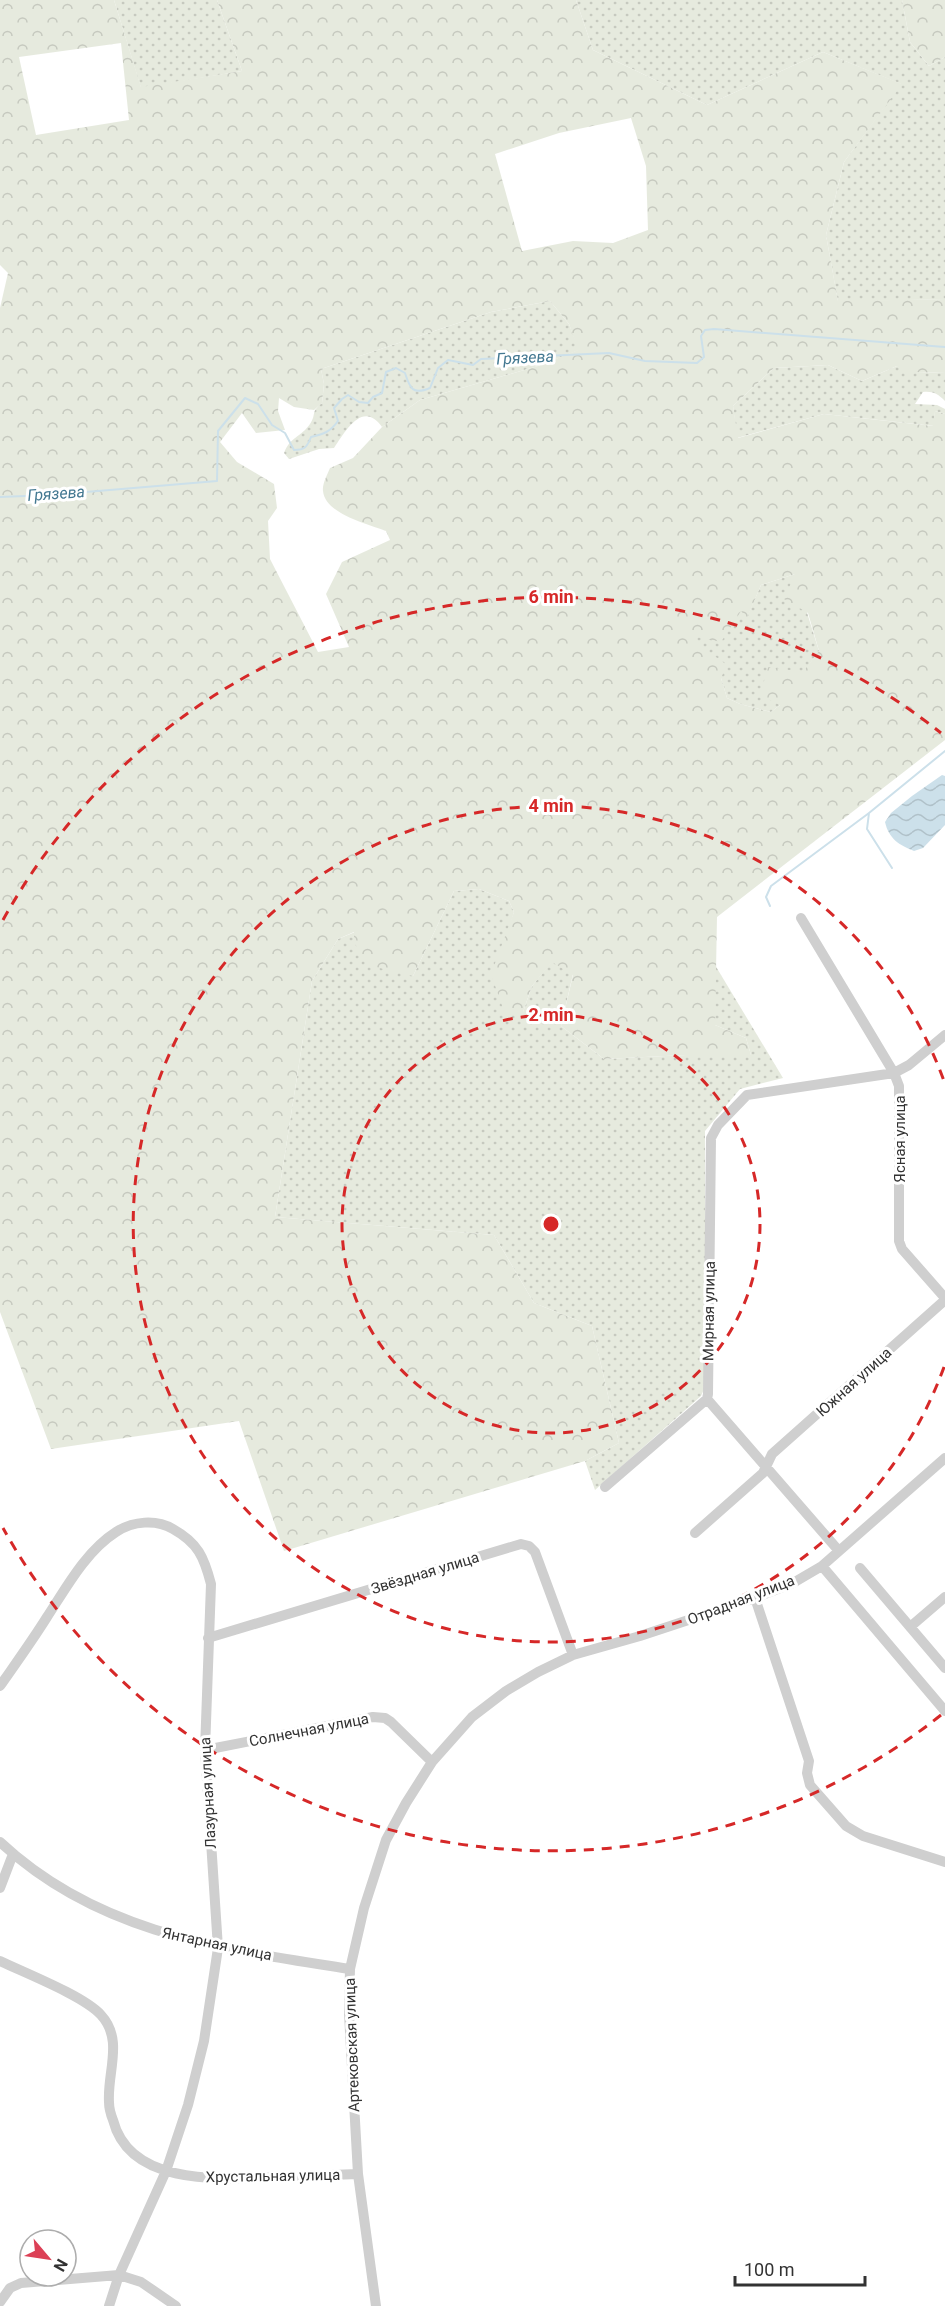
<svg xmlns="http://www.w3.org/2000/svg" width="945" height="2306" font-family="Roboto,sans-serif">
<style>
.green{fill:url(#green-dots)}
.forest{fill:url(#forest-crowns);fill-rule:evenodd}
.water{fill:url(#water-waves)}
.lines{fill:none;stroke-linecap:round;stroke-linejoin:round}
.stream{stroke:#cce0ea;stroke-width:2}
.minor{stroke:#cfcfcf;stroke-width:10}
.ring{fill:none;stroke:#d62828;stroke-width:3;stroke-dasharray:10 8}
.labels{text-anchor:middle;stroke-width:6;stroke-linejoin:round;paint-order:stroke}
.street-label{font-size:15px;fill:#323232;stroke:#fff}
.water-label{font-size:16px;font-style:italic;fill:#437891;stroke:#fff}
.centre{fill:#d62828;stroke:#fff;stroke-width:3}
.ring-label{font-size:18px;text-anchor:middle;font-weight:bold;fill:#d62828;stroke:#fff;stroke-width:6;stroke-linejoin:round;paint-order:stroke}
</style>
<defs>
<pattern id="green-dots" width="8" height="8" patternUnits="userSpaceOnUse" patternTransform="scale(1.5)"><rect width="8" height="8" fill="#e6eade"/><path d="M2 2h.1M6 6h.1" fill="none" stroke="#c6c9bf" stroke-width="1.8" stroke-linecap="round"/></pattern>
<pattern id="forest-crowns" width="20" height="18" patternUnits="userSpaceOnUse" patternTransform="scale(1.5)"><rect width="20" height="18" fill="#e6eade"/><path d="M2 6a3 3 0 1 1 6 0M12 15a3 3 0 1 1 6 0" fill="none" stroke="#c6c9bf"/></pattern>
<pattern id="water-waves" width="16" height="10" patternUnits="userSpaceOnUse" patternTransform="scale(1.5)"><rect width="16" height="10" fill="#cce0ea"/><path d="M0 5q4-4 8 0t8 0" fill="none" stroke="#b0c1c9"/></pattern>
</defs>
<rect width="100%" height="100%" fill="#fff"/>
<path class="green" d="M114 0H217L242 71 141 88Z
M576 0H902L910 42 929 66 945 57V299L838 302 826 235 844 162 901 84 823 52 707 105 593 50Z
M550 301 569 324 579 350 538 366 420 400 382 427C363 400 346 430 334 448L319 449 289 459 284 453C290 437 301 437 310 424 317 414 310 412 322 403L324 384 321 369 491 312Z
M828 365 862 381 897 366 917 372 945 373V401C938 394 933 391 923 392L915 404 937 405 945 409V414L935 411 934 426 824 414 737 438 733 406 774 368Z
M795 574 819 651 780 705 771 712 740 704 727 698 721 678 682 633 742 610 747 617 761 585Z
M479 889 509 901 514 912 508 932 523 1012 532 986 552 961 573 974 561 1026 604 1059 686 1055H751L746 1038 715 1025V965L783 1078 740 1089 705 1131V1387L701 1396 595 1490 585 1461 619 1443 592 1326 534 1303 494 1235 275 1217 312 981 338 939 355 932 413 976 454 891Z"/>
<path class="forest" d="M0 0H114L141 87 242 71 217 0H576L593 50 707 105 823 52 902 84 844 162 826 235 838 301 945 299V373L917 372 908 376 897 366 862 381 828 365 774 368 733 406 738 438 824 414 933 426 935 411 945 414V740L717 917 715 1025 746 1038 751 1055H686L604 1059 561 1026 573 975 552 962 532 986 523 1012 506 1017 491 974 514 912 509 901 479 889 454 891 413 976 367 965 354 942V932L338 939 312 981 275 1217 494 1235 534 1303 592 1326 619 1443 585 1461 284 1551 239 1421 51 1449 0 1312V308L8 273 0 265ZM121 43 129 120 36 135 19 57ZM631 118 646 166 648 230 613 243 573 241 522 251 495 154 559 133ZM550 301 569 324 578 350 538 366 420 400 382 427 353 458 330 468C327 475 322 485 323 491 325 514 368 524 386 531L390 540 342 562 326 594 349 647 318 652 270 559 268 521 277 508 274 484 237 462 220 442 242 413 256 433 285 430 278 411 279 398 294 407 314 410 322 403 324 384 321 369 491 312ZM795 574 784 599 808 613 819 651 803 672 768 667 760 695 780 705 771 712 740 704 727 698 721 678 727 665 684 634 721 642 741 611 747 618 761 585Z
M902 0H945V57L929 66 910 42Z"/>
<path class="water" d="M942 775 945 776V825L923 848 914 851C899 845 889 839 885 822L891 813 912 796Z"/>
<g class="lines">
<path class="stream" d="M0 497 50 495 217 481 218 431 245 398 258 404 272 425 285 433 294 450C305 450 307 447 311 437 324 434 330 432 338 421L334 408 342 399 348 395 359 402 368 403 373 397 382 393 386 372 396 368 405 373C410 389 413 395 430 388L438 368 448 360 473 365 481 359 609 353 645 361 697 363 704 357 701 336 705 330 714 329 945 347
M869 813 867 829 892 868
M770 906 766 897 771 886 869 813 945 751"/>
<path class="minor" d="M801 918 894 1073 899 1086V1241L902 1249 945 1298
M605 1487 707 1399
M695 1533 763 1473 772 1454 945 1300
M839 1551 707 1399 708 1394 711 1138 718 1125 747 1095 894 1073 909 1065 945 1035
M822 1566 945 1711
M860 1568 945 1668
M755 1598 809 1761 807 1773 810 1785 846 1826 863 1836 945 1862
M910 1627 945 1597
M208 1638 521 1544 529 1546 535 1552 573 1655
M0 1686C16 1663 32 1641 47 1617 66 1588 86 1551 116 1532 133 1521 156 1519 173 1529 198 1543 204 1557 211 1584L205 1750 218 1948 204 2041 188 2105 166 2171 119 2275 109 2306
M205 1750 373 1717 385 1718 391 1722 432 1762
M0 1842C98 1934 223 1949 350 1969
M0 1888 13 1854
M0 1961C25 1973 84 1996 101 2015 124 2040 107 2072 109 2102 109 2108 111 2115 113 2120 130 2187 223 2179 276 2177 303 2176 331 2175 358 2174
M0 2302 10 2288 21 2283 119 2275 141 2282 176 2306
M376 2306 358 2174 349 2014 350 1969 364 1908 386 1840 406 1803 432 1762 472 1717 506 1691 538 1672 573 1655 640 1636 755 1598 793 1583 822 1566 945 1458"/>
</g>
<g class="ring">
<circle cx="551" cy="1224" r="209"/>
<path d="M944 1367A418 418 0 1 1 944 1081"/>
<path d="M941 1715A627 627 0 0 1 3 1528M3 920A627 627 0 0 1 941 733"/>
</g>
<g class="labels">
<g class="street-label">
<text transform="translate(900 1139) rotate(-90)" y="5">Ясная улица</text>
<text transform="translate(709 1311) rotate(-89)" y="5">Мирная улица</text>
<text transform="translate(854 1382) rotate(-42)" y="5">Южная улица</text>
<text transform="translate(425 1573) rotate(-17)" y="5">Звёздная улица</text>
<text transform="translate(741 1600) rotate(-21)" y="5">Отрадная улица</text>
<text transform="translate(309 1730) rotate(-11)" y="5">Солнечная улица</text>
<text transform="translate(208 1793) rotate(-93)" y="5">Лазурная улица</text>
<text transform="translate(217 1944) rotate(12)" y="5">Янтарная улица</text>
<text transform="translate(352 2045) rotate(-92)" y="5">Артековская улица</text>
<text transform="translate(273 2176) rotate(-1)" y="5">Хрустальная улица</text>
</g>
<g class="water-label">
<text transform="translate(525 357) rotate(-3)" y="6">Грязева</text>
<text transform="translate(56 493) rotate(-4)" y="6">Грязева</text>
</g>
</g>
<circle cx="551" cy="1224" r="9" class="centre"/>
<g class="ring-label">
<text x="551" y="603">6 min</text>
<text x="551" y="812">4 min</text>
<text x="551" y="1021">2 min</text>
</g>
<g transform="translate(48 2258) rotate(119)"><circle r="28" fill="#ffffff" stroke="#adadad" stroke-width="1.5"/>
<path d="M0-4.5L10 22L0 15L-10 22Z" fill="#dc4056"/>
<text y="-9" font-size="16" font-weight="bold" text-anchor="middle" fill="#323232">N</text>
</g>
<path d="M735 2276v9h130v-9" fill="none" stroke="#323232" stroke-width="3"/>
<text x="744" y="2276" font-size="18" fill="#323232" stroke="#ffffff" stroke-width="4.5" paint-order="stroke">100 m</text>
</svg>
